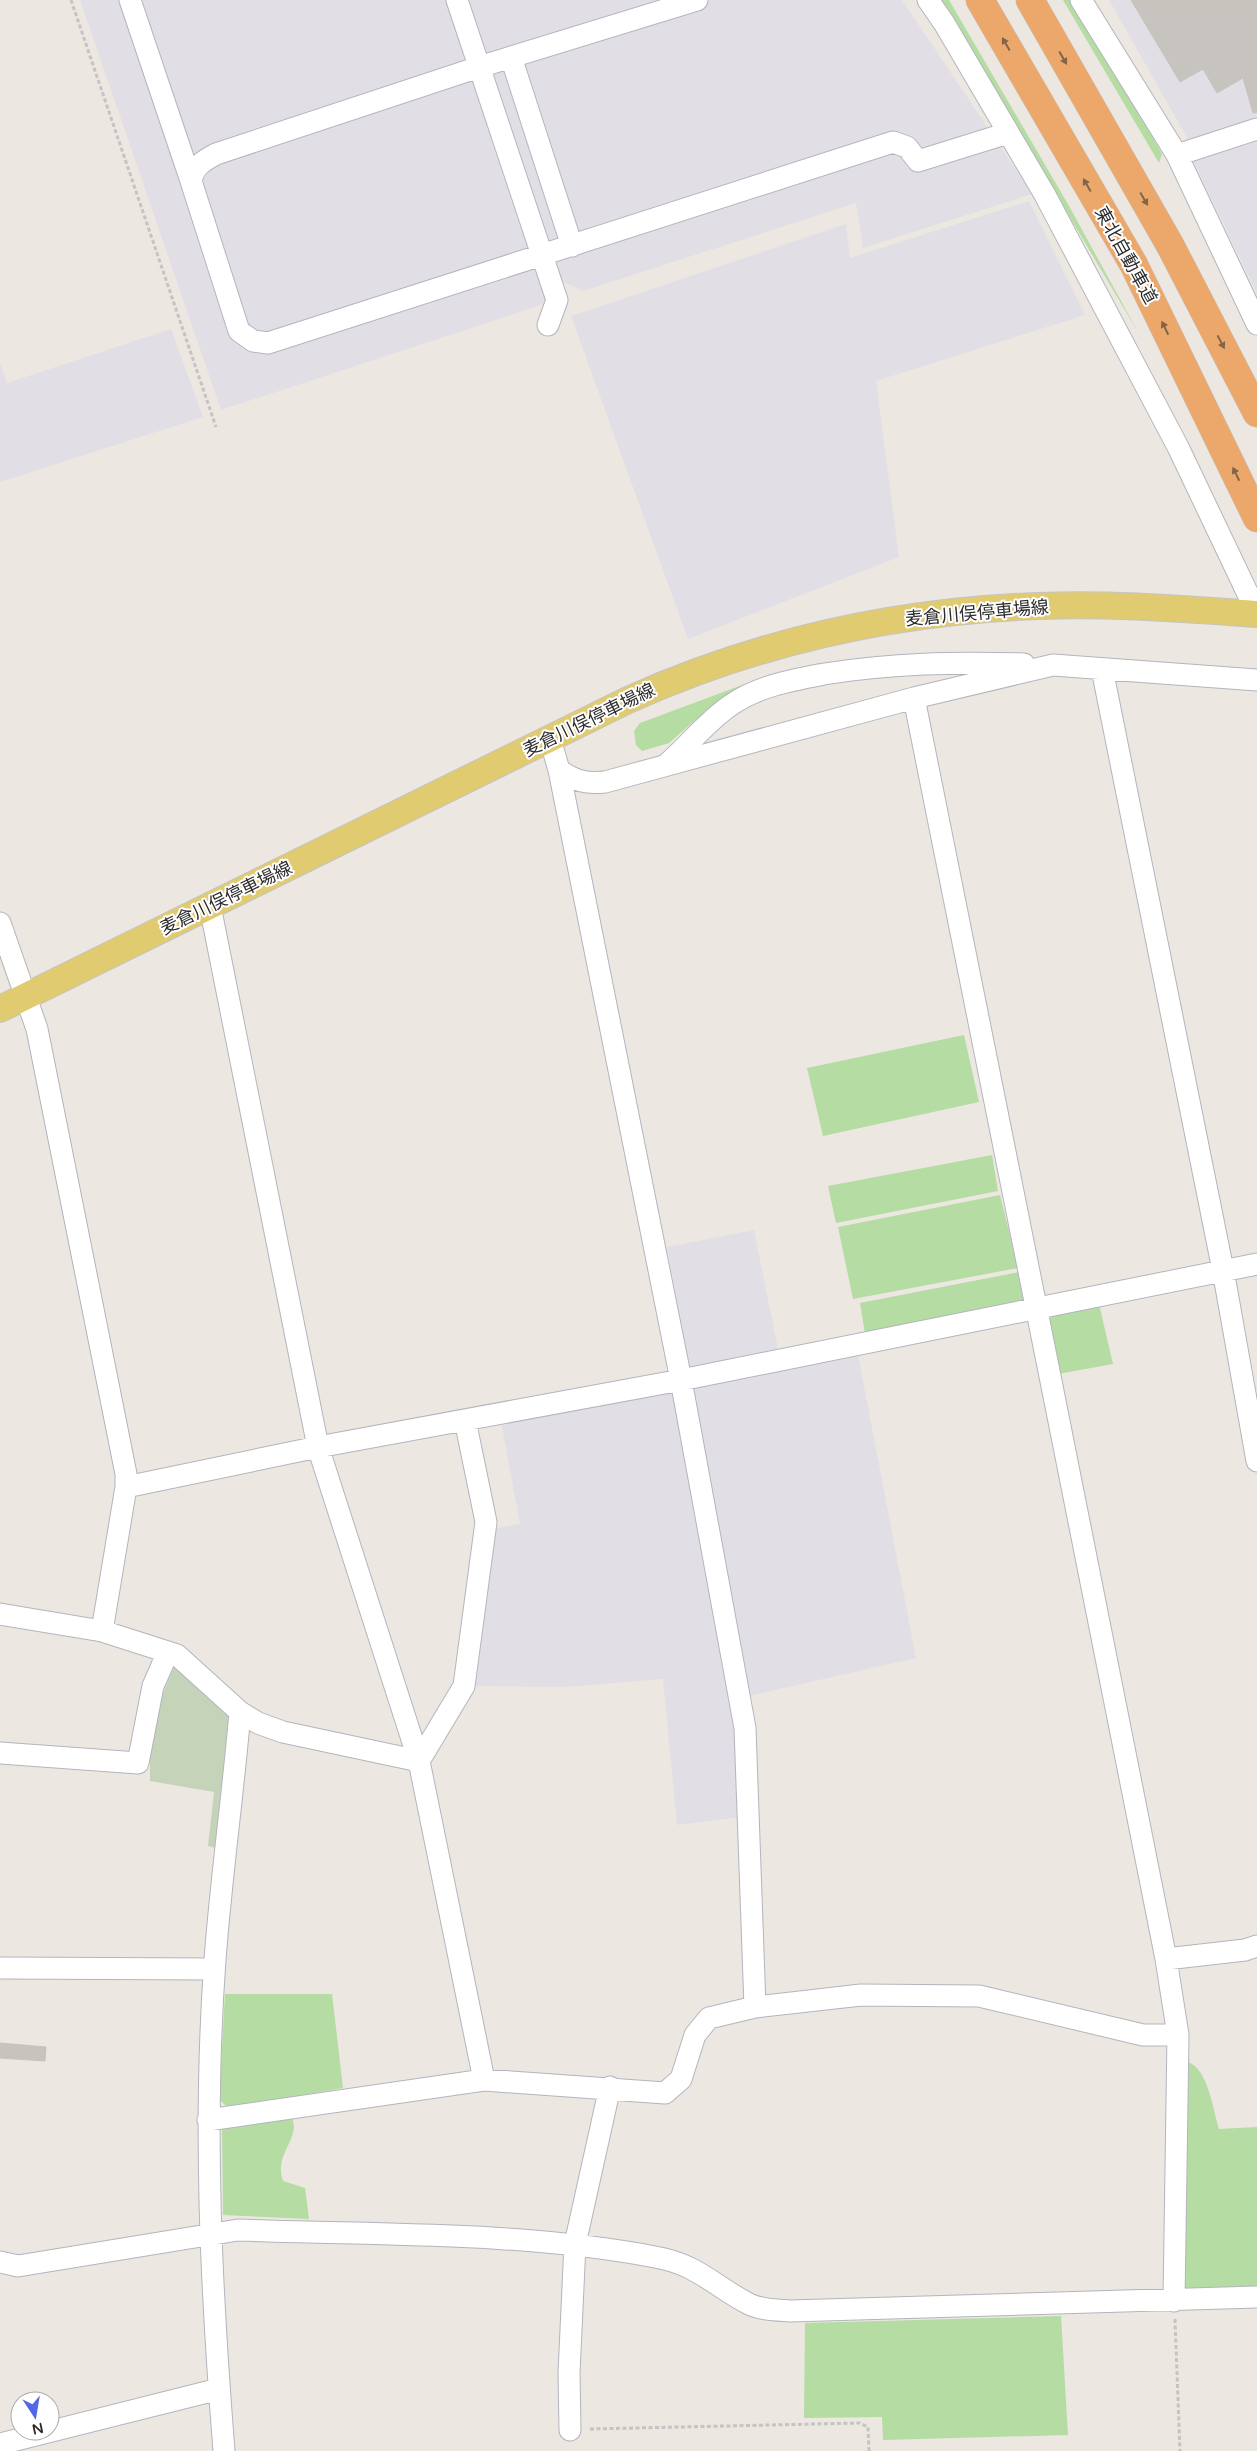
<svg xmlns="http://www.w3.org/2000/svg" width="1257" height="2451" font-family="'Varela Round','Noto Sans JP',sans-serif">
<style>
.industrial{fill:#e1dfe5}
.green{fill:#b4dca3}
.cemetery{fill:#c5d3b9}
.building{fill:#c7c4bf;stroke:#c7c3b9}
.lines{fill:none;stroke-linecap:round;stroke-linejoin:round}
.minor-casing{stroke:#b3b5be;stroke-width:23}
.major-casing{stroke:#c4c4c4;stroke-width:28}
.highway-casing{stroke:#c4c4c4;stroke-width:29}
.path{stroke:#c4c4c4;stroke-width:3;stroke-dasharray:4 2.5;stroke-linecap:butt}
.minor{stroke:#fff;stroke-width:21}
.major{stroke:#e1cb70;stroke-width:26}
.highway{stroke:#eca86b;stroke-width:28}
.oneway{fill:#826448}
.labels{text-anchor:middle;stroke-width:4;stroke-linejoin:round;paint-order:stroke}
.street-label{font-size:18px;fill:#2c2c2c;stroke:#fff}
</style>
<rect width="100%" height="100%" fill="#ece7e0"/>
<path class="industrial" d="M80 0H450L550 302 221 410Z
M468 0H902L1032 194 863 248 856 203 583 291 560 280Z
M1109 0H1257V119L1189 141Z
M1257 136V294L1192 158Z
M1029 201 1085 315 876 381 899 557 688 639 571 316 846 224 850 258Z
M171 329 203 417 0 482V363L7 383Z
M754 1230 781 1364 857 1349 916 1658 735 1699 742 1817 677 1825 663 1679 564 1687 473 1686 490 1529 520 1524 501 1421 692 1382 667 1247Z"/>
<path class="green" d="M941 0H949L1069 206 1138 332Z
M1063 0H1076L1162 154 1159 163Z
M745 684 737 693 693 722 669 743 642 751 636 745 634 731 640 723Z
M964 1035 979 1102 823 1136 807 1068Z
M992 1155 998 1191 836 1223 828 1186Z
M1000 1195 1018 1268 853 1299 838 1227Z
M1019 1272 1026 1297 1022 1304 865 1334 860 1303Z
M1099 1304 1113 1364 1058 1374 1048 1325 1052 1313Z
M225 1994H332L343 2088 228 2108 219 2099Z
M1187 2062C1208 2067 1213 2110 1219 2129L1257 2127V2286L1185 2290Z
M292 2116C292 2119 294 2124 294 2128 292 2146 275 2158 283 2181L305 2188 309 2219 223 2215 222 2126Z
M1061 2316 1068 2435 883 2440 882 2417 804 2418 805 2323Z"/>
<path class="cemetery" d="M174 1667 212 1696 234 1720 220 1849 208 1846 214 1792 150 1781V1756L156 1710Z"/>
<path class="building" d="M1131 0H1257V112L1253 113 1243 78 1217 93 1203 69 1180 82Z
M0 2043 46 2047 45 2061 0 2058Z"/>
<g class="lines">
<g class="minor-casing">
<path id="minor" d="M130 0 191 181
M457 0 557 300 548 325
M697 0 479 67 216 154C203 161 194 166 191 181L239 331 253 341 268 343 893 142 907 147 918 161 1008 133
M928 0 944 23 1045 195 1178 447 1257 613
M1081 0 1177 155 1257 324
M511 57 572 246
M1177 155 1257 129
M1102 669 1223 1270 1257 1461
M914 698C997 1119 1084 1538 1166 1959L1178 2035 1174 2301
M550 739 559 770 681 1380 745 1728 755 2007
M667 764C689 745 707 721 731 705 758 686 793 680 824 674 894 663 953 662 1024 664
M559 770C575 781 586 784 605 782L914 698 1053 665 1257 680
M210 906 318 1447 419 1761 484 2080
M0 923 37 1029 126 1474V1487L102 1631
M126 1487 318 1447 681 1380 1257 1264
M0 1614 102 1631 177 1655 240 1712 258 1723 283 1732 419 1761 464 1686 486 1522 465 1420
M0 1753 138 1763 153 1686 168 1652
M1166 1959 1245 1950 1257 1946
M0 1968 214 1969
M208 2120 484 2080 665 2093 681 2079 695 2035 709 2018 755 2007 861 1995 979 1996 1143 2035H1178
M0 2262 18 2266 238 2230 268 2231C397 2235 528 2233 655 2257 697 2264 714 2286 749 2304 761 2310 777 2310 790 2311L1257 2297
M570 2430 569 2373 575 2244 610 2087
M0 2444 219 2389
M224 2451C211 2288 203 2124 215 1960 221 1878 233 1795 240 1712"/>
</g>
<g class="major-casing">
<path id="major" d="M0 1009 628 700C757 642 897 611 1038 606 1111 603 1184 609 1257 614"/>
</g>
<g class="highway-casing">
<path id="highway" d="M980 0 1134 265 1257 518
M1030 0 1170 245 1257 413"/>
</g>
<path class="path" d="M71 0 216 427
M1175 2319 1180 2451
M590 2429 860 2423 868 2427 869 2451"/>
<use href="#minor" class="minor"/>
<use href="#major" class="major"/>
<use href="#highway" class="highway"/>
</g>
<defs><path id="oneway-solid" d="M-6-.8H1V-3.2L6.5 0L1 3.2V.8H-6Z" transform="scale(1.25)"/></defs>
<g class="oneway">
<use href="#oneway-solid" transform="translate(1006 44) rotate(-120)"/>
<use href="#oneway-solid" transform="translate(1063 58) rotate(60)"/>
<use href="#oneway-solid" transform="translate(1087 185) rotate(-120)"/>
<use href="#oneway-solid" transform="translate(1144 199) rotate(60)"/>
<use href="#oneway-solid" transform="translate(1165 328) rotate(-116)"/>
<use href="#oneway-solid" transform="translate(1221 342) rotate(62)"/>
<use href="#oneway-solid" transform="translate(1236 474) rotate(-116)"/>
</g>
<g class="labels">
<g class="street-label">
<text transform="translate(1126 255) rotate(61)" y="6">東北自動車道</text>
<text transform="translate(977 613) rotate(-5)" y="6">麦倉川俣停車場線</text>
<text transform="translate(589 720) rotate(-26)" y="6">麦倉川俣停車場線</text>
<text transform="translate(226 898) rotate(-26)" y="6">麦倉川俣停車場線</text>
</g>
</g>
<g transform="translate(35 2416) rotate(168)"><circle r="24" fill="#ffffff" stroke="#ababab"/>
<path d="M0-4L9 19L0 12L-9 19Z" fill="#5368e5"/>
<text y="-8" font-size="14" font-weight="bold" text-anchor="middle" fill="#2c2c2c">N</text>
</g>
</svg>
